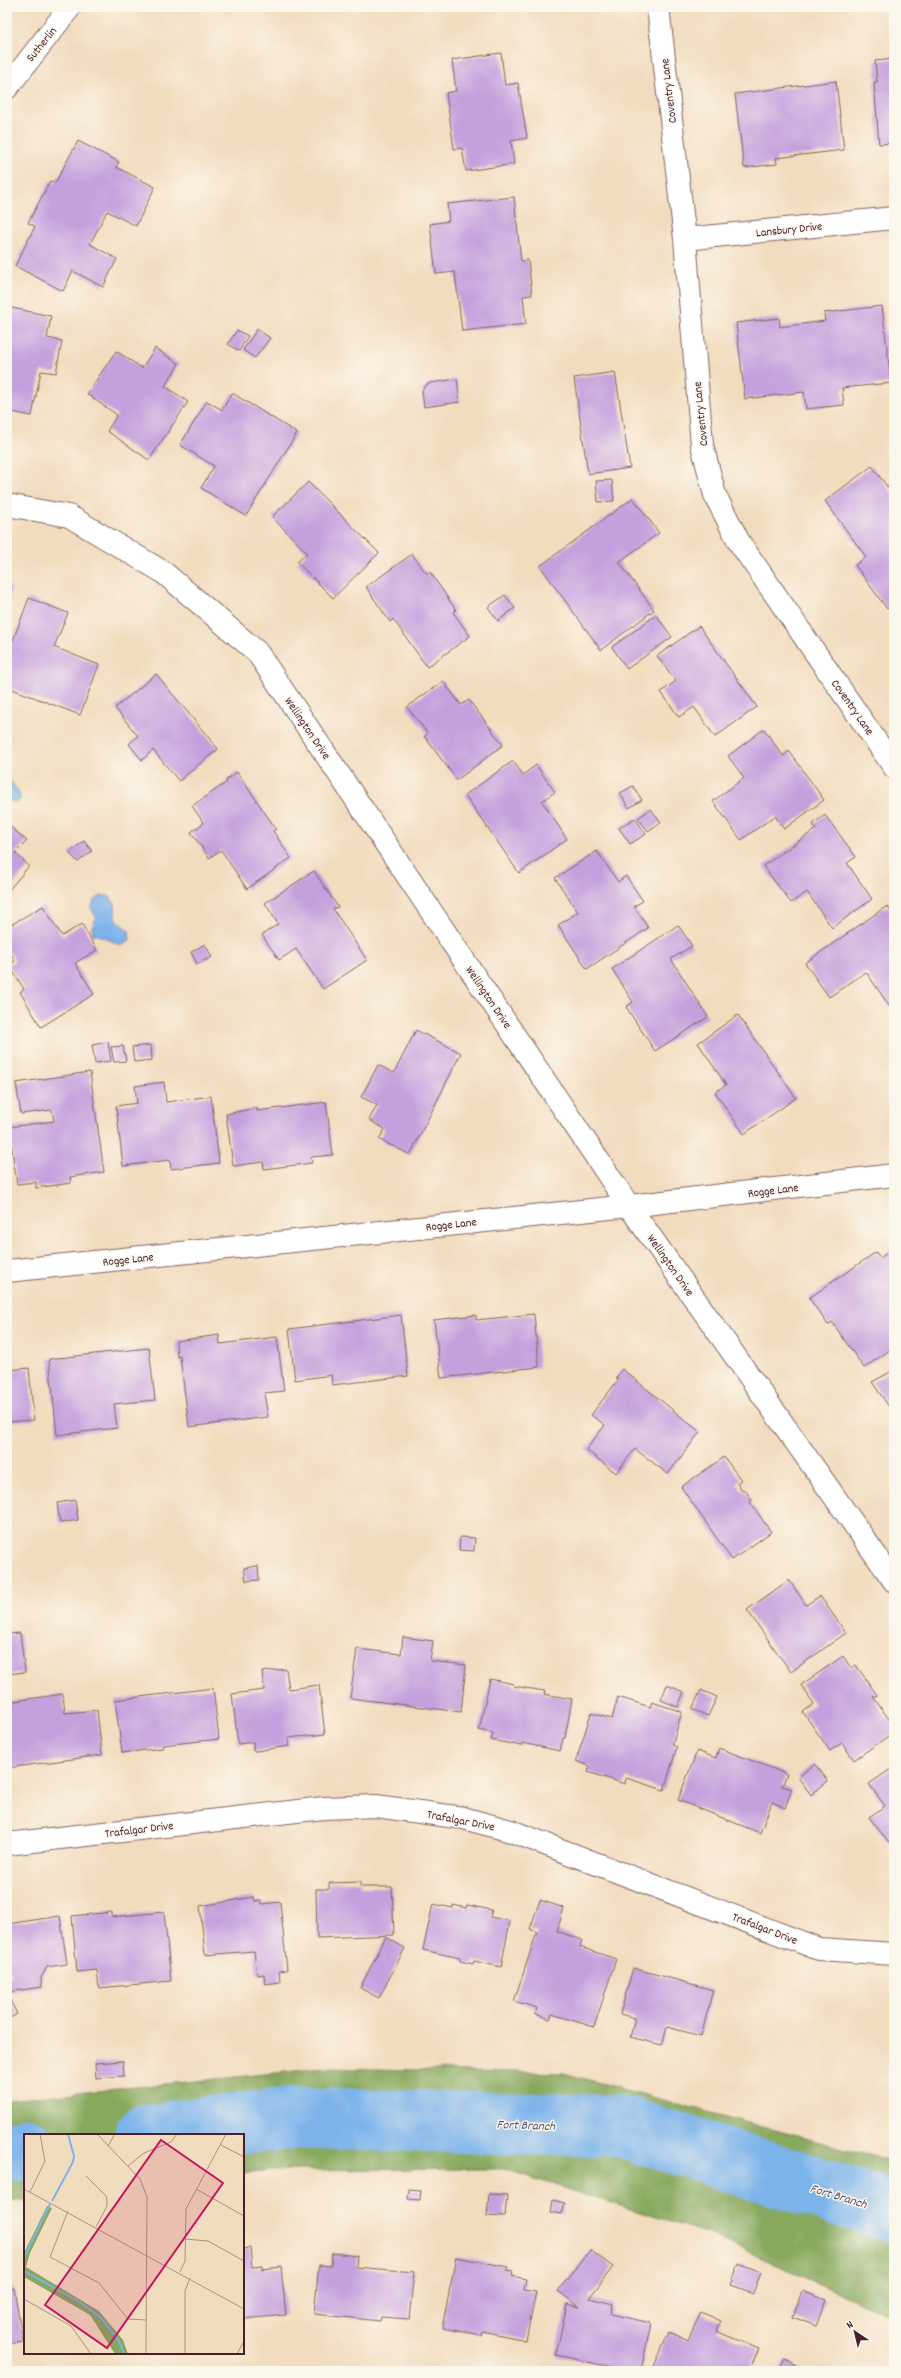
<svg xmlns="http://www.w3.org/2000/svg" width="901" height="2378" font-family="Dekko,sans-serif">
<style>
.forest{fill:#87a95d;stroke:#686444}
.water{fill:#7cb3eb;stroke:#63698b}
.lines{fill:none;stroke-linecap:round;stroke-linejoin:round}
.river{stroke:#7cb3eb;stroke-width:62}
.building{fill:#c4a0dd}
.minor-casing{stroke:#85615e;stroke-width:24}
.minor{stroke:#fff;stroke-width:22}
.labels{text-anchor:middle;stroke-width:3;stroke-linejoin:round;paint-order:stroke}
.street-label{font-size:12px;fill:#4a1f2b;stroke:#fbf7ec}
.water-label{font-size:13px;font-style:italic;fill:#5c536e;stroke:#fbf7ec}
.inset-river{fill:none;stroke:#7cb3eb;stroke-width:2}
.inset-road{fill:none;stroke:#af9083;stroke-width:1}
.view{fill:#c2185b;fill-opacity:0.15;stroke:#c2185b;stroke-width:2}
.inset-edge{fill:none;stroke:#4a1f2b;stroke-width:2}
</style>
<rect width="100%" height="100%" fill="#fbf7ec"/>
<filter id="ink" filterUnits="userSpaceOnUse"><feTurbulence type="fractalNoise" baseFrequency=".025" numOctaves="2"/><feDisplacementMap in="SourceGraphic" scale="8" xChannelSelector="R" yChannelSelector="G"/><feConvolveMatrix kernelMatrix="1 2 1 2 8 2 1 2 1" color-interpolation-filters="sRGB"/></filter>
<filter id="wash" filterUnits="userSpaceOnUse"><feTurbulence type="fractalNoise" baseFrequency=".012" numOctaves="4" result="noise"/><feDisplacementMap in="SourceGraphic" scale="16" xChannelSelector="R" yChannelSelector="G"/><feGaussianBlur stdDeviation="0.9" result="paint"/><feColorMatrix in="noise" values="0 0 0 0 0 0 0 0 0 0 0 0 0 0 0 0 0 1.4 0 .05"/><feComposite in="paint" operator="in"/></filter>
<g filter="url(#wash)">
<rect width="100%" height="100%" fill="#f2dcbe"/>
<path class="forest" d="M325 2068 563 2073 894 2162V2318L709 2234 504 2169 270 2170 243 2173V2135H25V2200L7 2202V2100Z"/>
<path class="water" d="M7 777 19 793 20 800 17 803 7 800Z
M101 896H109L115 904 116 920 129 931 130 940 120 945 104 937 93 934 92 927 96 917 91 908 95 900Z"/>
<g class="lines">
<path class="river" d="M146 2135 291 2118 621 2126 894 2212
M7 2152 25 2149"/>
</g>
<g id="blocks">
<path class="building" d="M501 53 505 85 518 83 527 138 511 141 514 164 466 171 462 148 454 149 446 93 456 91 452 60Z
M894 59V143L879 144 874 82H877L875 61Z
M836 81 844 150 776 158 777 164 744 168 735 94Z
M78 141 119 162 116 167 155 187 136 226 107 211 90 244 117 259 103 287 73 271 63 291 15 266 35 226 28 223 50 181 55 183Z
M514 197 521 261 528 260 532 295 523 296 526 324 462 331 455 272 436 274 430 224 449 221 447 204Z
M882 306 891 383 842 388 844 405 806 409 804 392 745 399 736 323 779 318 780 327 825 321 824 313Z
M7 307 51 316 47 338 62 341 56 373 41 371 32 416 7 411Z
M257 329 270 338 255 358 243 350Z
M237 330 248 336 239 351 228 344Z
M155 348 179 364 165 386 188 402 149 460 107 431 117 415 87 394 116 351 142 368Z
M615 372 630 468 588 474 574 378Z
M457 379 460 402 424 407 422 391 425 386 430 383Z
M232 393 297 433 246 516 201 488 214 466 180 445 207 401 222 410Z
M872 466 894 496V604L887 609 855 565 866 557 825 501Z
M612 480 614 501 598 502 596 481Z
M308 482 379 553 333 598 297 562 307 553 272 517Z
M633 498 659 533 619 562 654 610 601 650 540 566Z
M412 554 427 574 430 572 456 610 453 612 470 636 427 667 393 619 390 622 366 587Z
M7 586 11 587 8 604H7Z
M505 595 515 608 498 621 488 607Z
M29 598 68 613 54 647 99 665 80 715 7 687V656Z
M656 615 672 637 627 669 612 647Z
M699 626 757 707 715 737 694 707 679 717 661 692 676 681 657 656Z
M156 674 218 749 179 781 153 750 142 760 129 744 138 736 115 708Z
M443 681 461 705 469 700 503 745 457 780 424 736 428 734 407 707Z
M764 729 783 756 789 751 824 800 784 829 775 816 741 840 713 801 744 778 728 756Z
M513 761 523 775 536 765 555 792 542 801 567 839 519 873 465 795Z
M237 772 276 829 273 831 291 858 247 889 221 850 209 858 191 832 204 823 192 806 227 782 226 780Z
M633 786 642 800 629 808 620 793Z
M651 809 661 822 648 831 638 818Z
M825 815 856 857 847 863 872 899 832 928 807 892 791 903 763 866 816 829 813 824Z
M635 818 646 834 630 844 619 828Z
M7 824 27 841 15 853 29 866 7 892Z
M84 841 92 851 78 862 69 853Z
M597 851 618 882 626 876 643 901 634 906 648 928 587 969 558 925 578 912 555 878Z
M314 871 338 907 333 909 367 960 323 989 296 949 279 960 262 935 278 924 265 903Z
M43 906 62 936 82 924 97 950 75 963 94 994 41 1027 20 992 24 989 9 965 15 961 7 947V927Z
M887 906 894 916V1004L890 1007 866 972 829 997 805 963Z
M678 925 692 946 671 959 708 1017 655 1051 626 1007 633 1002 612 969Z
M205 944 212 957 197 964 191 952Z
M738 1015 796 1098 744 1134 715 1092 726 1085 698 1043Z
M416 1030 461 1053 410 1155 379 1139 385 1129 369 1120 377 1105 361 1097 378 1065 394 1073Z
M108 1042 111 1061 95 1063 92 1045Z
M151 1045 152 1060 134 1062 132 1047Z
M123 1046 126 1061 114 1062 111 1047Z
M90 1072 104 1172 70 1177 71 1183 36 1188V1182L17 1184 9 1127 54 1121 52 1110 21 1114 16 1083Z
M164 1082 166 1102 211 1096 219 1163 171 1169 170 1160 123 1166 116 1106 137 1103 135 1086Z
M326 1102 333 1155 311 1157 312 1163 264 1169 263 1162 233 1166 226 1114 257 1108V1111Z
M894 1248V1347L864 1368 832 1322 828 1325 809 1298 876 1252 880 1258Z
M534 1314 539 1367 441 1378 434 1320 476 1315V1320Z
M401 1315 408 1376 332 1385 331 1375 295 1380 289 1329Z
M219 1335 220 1344 277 1337 284 1391 264 1393 268 1417 189 1427 180 1356 177 1357 176 1341Z
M149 1348 155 1400 114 1404 117 1428 57 1435 49 1359Z
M29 1368 34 1420 7 1422V1370Z
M622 1369 700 1432 668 1474 635 1449 616 1473 586 1450 605 1425 591 1415 618 1380 616 1378Z
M894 1370V1414L872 1382Z
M724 1457 741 1480 737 1483 742 1491 745 1490 752 1500 750 1502 771 1532 732 1560 681 1487Z
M75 1500 78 1520 60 1523 57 1503Z
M460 1537 475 1538 474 1551 459 1550Z
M258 1566 259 1580 246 1581 244 1568Z
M789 1580 806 1605 820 1596 846 1633 791 1672 747 1610Z
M20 1633 25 1672 7 1674V1634Z
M403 1637 433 1641 430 1661 466 1665 461 1712 350 1698 357 1649 401 1654Z
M843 1656 851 1668 856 1665 877 1695 873 1697 894 1726V1732L854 1760 842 1743 830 1751 803 1712 814 1704 801 1685Z
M286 1669 289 1689 319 1685 325 1734 288 1738 289 1746 256 1751H253V1742L238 1744 232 1694 264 1690 262 1672Z
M490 1679 514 1684 513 1686 545 1691 544 1694 572 1699 565 1738H563L560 1751 522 1743V1746L491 1740 493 1733 479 1730Z
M667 1685 684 1692 678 1707 661 1700Z
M213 1688 219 1739 163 1745V1748L122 1753 115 1700Z
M701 1690 717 1697 708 1716 692 1709Z
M63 1694 65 1713 97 1710 102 1755 7 1768V1702Z
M618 1697 650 1707 652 1702 682 1712 672 1745 677 1747 664 1790 626 1778 625 1784 588 1772 590 1766 576 1761 591 1713 612 1719Z
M719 1748 787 1774 782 1786 792 1789 785 1808 772 1802 760 1833 678 1800 697 1751 716 1758Z
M815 1764 828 1781 811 1795 798 1777Z
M894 1767V1839L889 1843 869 1817 885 1806 869 1784Z
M360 1882V1887H392L394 1935 317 1938 316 1889H329V1883Z
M254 1897 255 1901H261L262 1904 280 1902 287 1970 279 1971 280 1982 265 1984 264 1974 257 1975 254 1951 205 1955 200 1906Z
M540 1900 564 1908 557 1931 582 1940 580 1947 616 1959 594 2027 552 2014 550 2019 535 2014 537 2008 514 2001 537 1932 530 1929Z
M433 1904 453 1908V1905L466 1908 467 1905 492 1910 490 1917 510 1921 501 1967 474 1961 473 1964 460 1961V1958L423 1950Z
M112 1912V1917L164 1912 171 1981 99 1988 97 1970 77 1972 72 1916Z
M60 1916 67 1964 47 1967 41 1978 42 1987 7 1992V1984L12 1975 11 1970 7 1971V1924Z
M386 1937 405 1948 379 1998 360 1988Z
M633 1968 713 1990 701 2036 667 2027 662 2045 630 2037 635 2018 620 2014Z
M7 1994 17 2014 7 2020Z
M123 2061 124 2076 96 2078 95 2063Z
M409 2189 421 2190 420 2200 408 2199Z
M489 2194 507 2195 505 2217 487 2216Z
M553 2200 565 2203 562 2214 551 2212Z
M250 2248 252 2267 262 2266V2269L281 2267 286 2315 243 2319V2249Z
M590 2250 613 2267 589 2298 613 2304 611 2314 651 2323 641 2371H629L556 2355 567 2304 579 2307 558 2291Z
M332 2253 357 2256 356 2267 414 2272 409 2319 381 2317 380 2321 314 2314 319 2265 331 2266Z
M456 2257 509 2267 507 2271 513 2272 512 2276 526 2279 524 2290 536 2292 526 2340 482 2331 481 2335 442 2328Z
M739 2264 761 2273 753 2293 731 2285Z
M14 2288 23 2342 7 2344V2289Z
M802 2291 826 2300 816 2326 793 2317Z
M701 2312 721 2321 716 2331 759 2349 749 2371H652L669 2332 688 2341Z
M785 2360 804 2371H778Z"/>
</g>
</g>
<g filter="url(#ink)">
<use href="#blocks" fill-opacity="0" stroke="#85615e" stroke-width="1"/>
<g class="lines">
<g class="minor-casing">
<path id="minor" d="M658 7 685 239 702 445 715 495 739 542 894 767
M7 88 70 7
M685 239 894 218
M7 505 69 516 163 572 257 652 629 1206 894 1581
M7 1271 629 1206 894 1175
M7 1844 324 1808 376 1806 463 1818 511 1831 819 1949 894 1954"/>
</g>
<use href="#minor" class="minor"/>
</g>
</g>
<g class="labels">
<g class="street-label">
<text transform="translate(41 44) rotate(-51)" y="4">Sutherlin</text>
<text transform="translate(668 91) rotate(-97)" y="4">Coventry Lane</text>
<text transform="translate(789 229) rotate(-6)" y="4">Lansbury Drive</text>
<text transform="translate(700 414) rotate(-96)" y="4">Coventry Lane</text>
<text transform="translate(853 707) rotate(55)" y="4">Coventry Lane</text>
<text transform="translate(308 728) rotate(56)" y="4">Wellington Drive</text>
<text transform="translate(489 997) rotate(56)" y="4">Wellington Drive</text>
<text transform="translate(773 1190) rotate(-7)" y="4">Rogge Lane</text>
<text transform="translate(451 1224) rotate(-6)" y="4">Rogge Lane</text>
<text transform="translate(128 1259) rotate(-6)" y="4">Rogge Lane</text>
<text transform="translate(671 1265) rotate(55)" y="4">Wellington Drive</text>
<text transform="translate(461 1820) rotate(11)" y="4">Trafalgar Drive</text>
<text transform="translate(139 1829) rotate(-7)" y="4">Trafalgar Drive</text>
<text transform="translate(765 1928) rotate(21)" y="4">Trafalgar Drive</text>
</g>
<g class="water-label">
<text transform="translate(526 2124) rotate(2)" y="5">Fort Branch</text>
<text transform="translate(839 2195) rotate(17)" y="5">Fort Branch</text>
</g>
</g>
<g transform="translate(24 2134)">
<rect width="220" height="220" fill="#f2dcbe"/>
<path d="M23 72 28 74 6 119 2 133 75 177 99 206 104 220H91L66 181 0 143V119Z" fill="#87a95d"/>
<path class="inset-river" d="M28 67 49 28 50 22 44 0M0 124 26 70M0 137 54 167 76 183 95 207 100 220"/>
<path class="inset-road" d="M73 0 116 45 123 63 122 220M197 11 220 23M84 12 91 0M104 32 120 19 147 8 153 0M62 42 82 62 83 67V72L72 93M0 55 220 175M172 55 220 82M6 58 21 27 16 0M44 77 26 123 75 149 104 185 122 186M161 105 184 107 220 127M156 138 161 127 162 75 202 0M0 165 47 192 67 220M161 220V157L166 144M213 220 220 207"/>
<path class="view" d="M137 6 199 49 83 214 21 171Z"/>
<rect width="220" height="220" class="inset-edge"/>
</g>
<rect width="901" height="2378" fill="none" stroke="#fbf7ec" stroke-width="24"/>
<g transform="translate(855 2332) rotate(325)" stroke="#fbf7ec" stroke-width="3" paint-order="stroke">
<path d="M0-3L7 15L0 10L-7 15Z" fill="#4a1f2b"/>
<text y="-6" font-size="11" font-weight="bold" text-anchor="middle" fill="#4a1f2b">N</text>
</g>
</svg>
